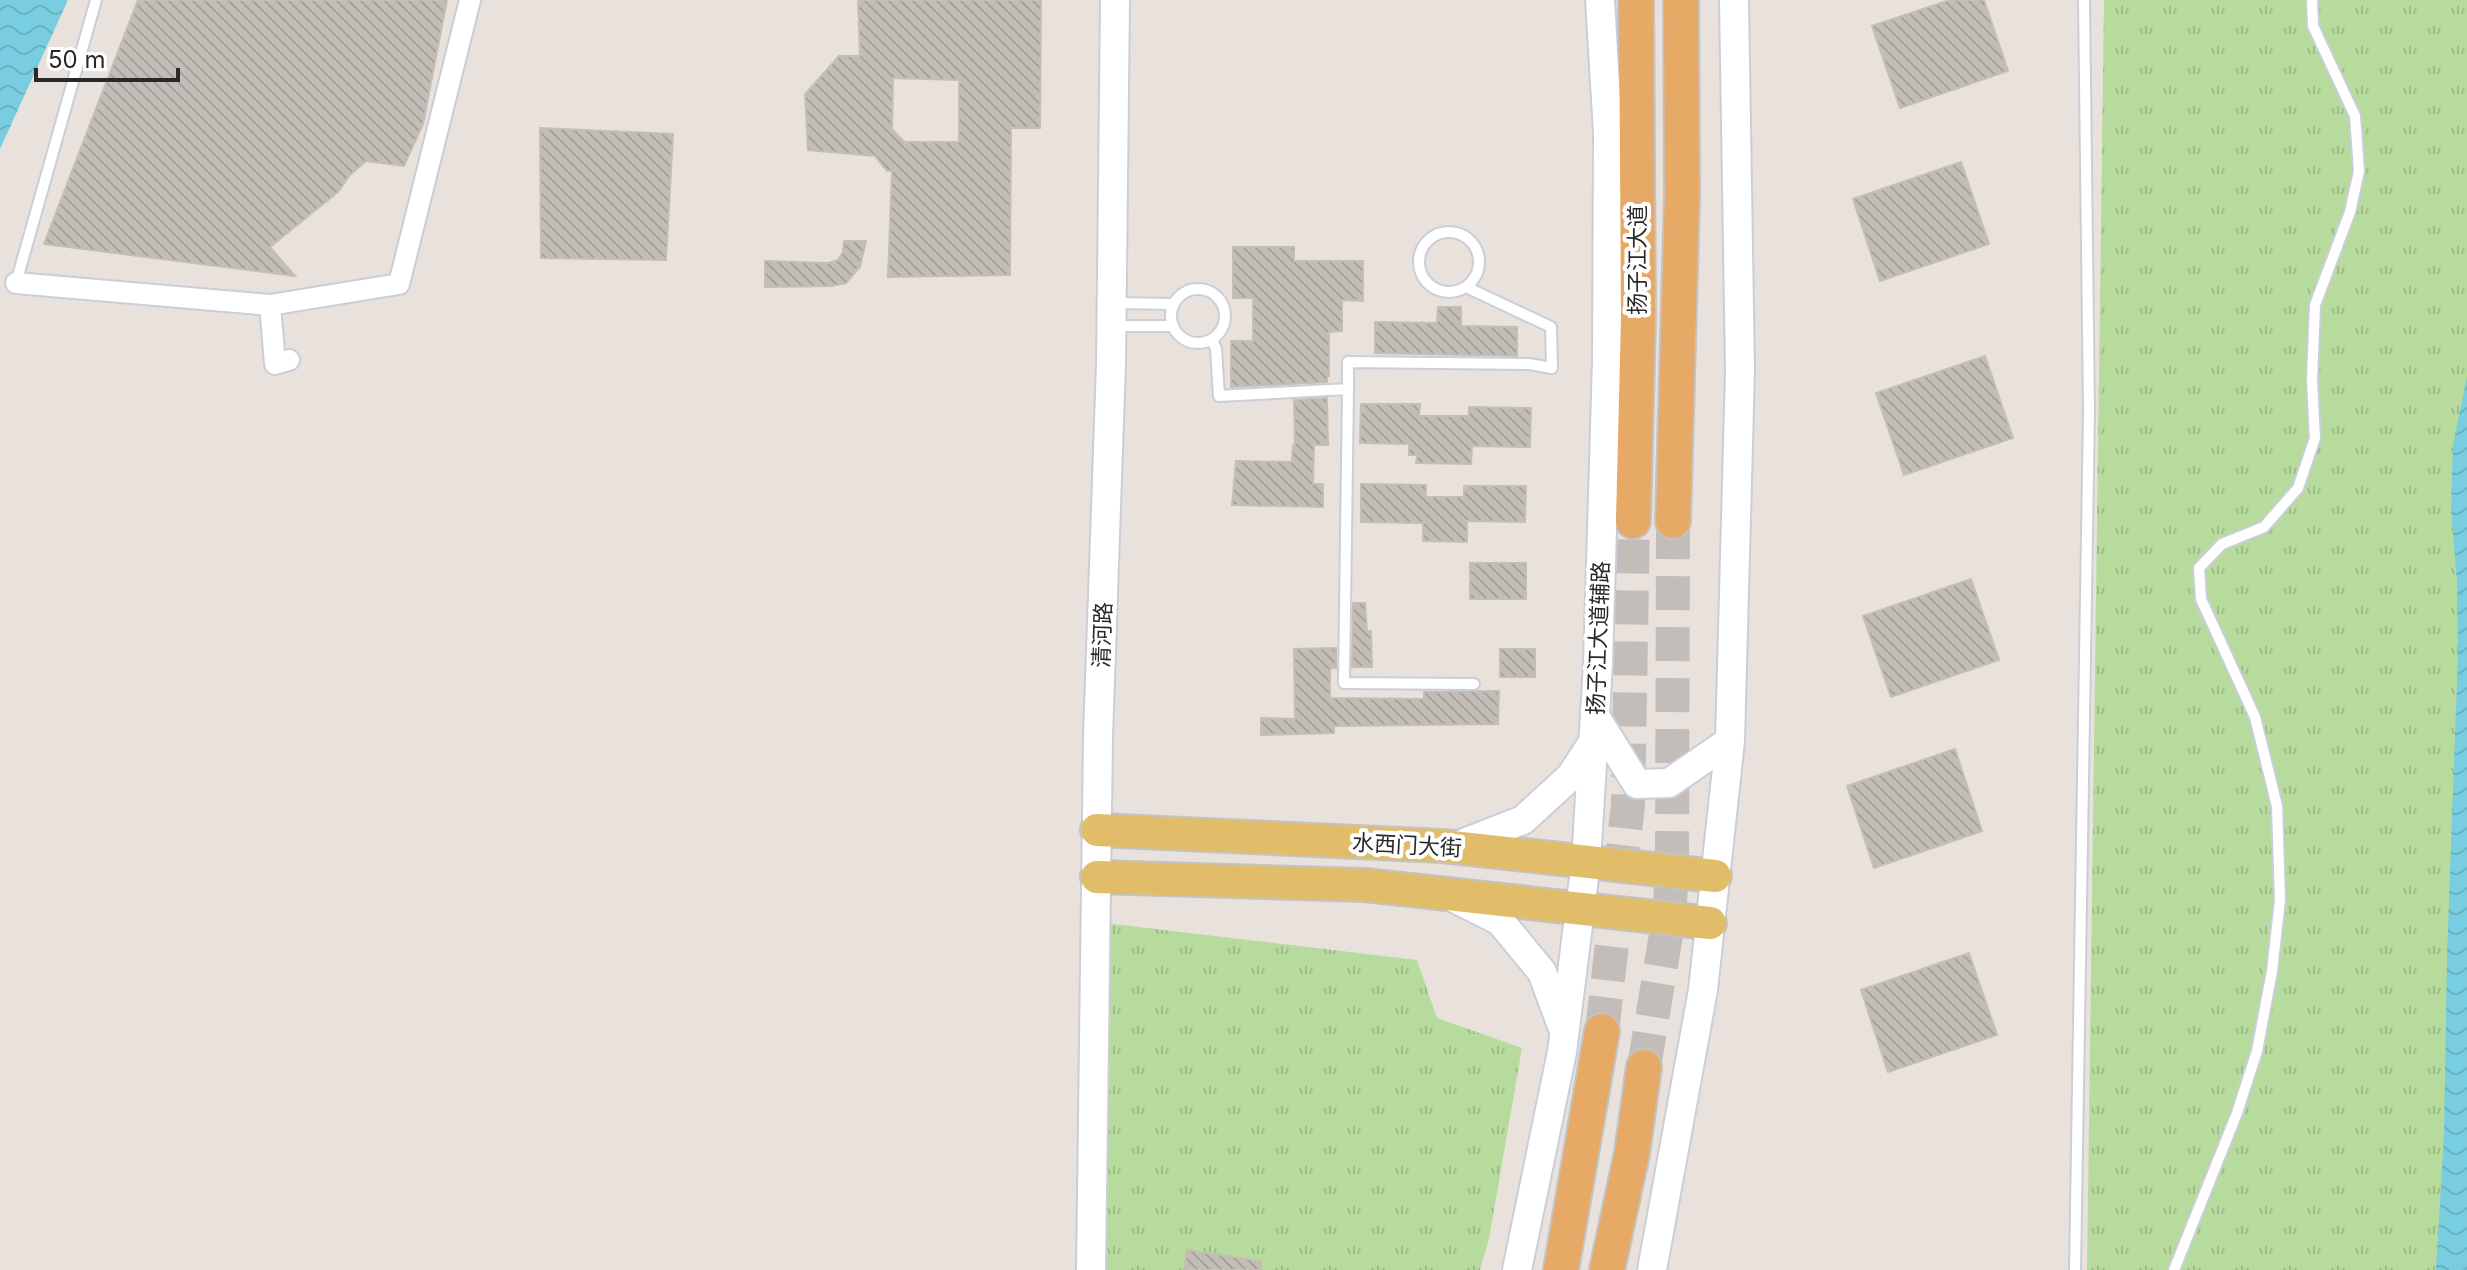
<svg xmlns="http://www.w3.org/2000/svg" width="2467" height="1270" font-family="Inter,'Noto Sans SC',sans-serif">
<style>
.grass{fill:url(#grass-tufts)}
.water{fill:url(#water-waves)}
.building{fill:url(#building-back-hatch);stroke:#c4beb6;stroke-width:2;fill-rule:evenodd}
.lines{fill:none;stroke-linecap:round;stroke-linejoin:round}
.trunk-tunnel{stroke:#c2bdb8;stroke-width:34;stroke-dasharray:34 17;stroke-linecap:butt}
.service-casing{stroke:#caced9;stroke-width:14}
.minor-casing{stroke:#caced9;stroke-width:24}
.secondary-casing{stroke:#caced9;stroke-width:32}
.primary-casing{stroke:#c3c3c3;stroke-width:36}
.trunk-casing{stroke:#c3c3c3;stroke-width:38}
.service{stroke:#fff;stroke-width:10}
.minor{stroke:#fff;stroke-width:20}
.secondary{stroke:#fff;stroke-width:28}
.primary{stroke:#e1bd69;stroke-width:32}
.trunk{stroke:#e7a966;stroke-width:34}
.labels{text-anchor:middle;stroke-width:8;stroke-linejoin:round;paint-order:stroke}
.street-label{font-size:22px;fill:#282828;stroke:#fff}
</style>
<defs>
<pattern id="grass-tufts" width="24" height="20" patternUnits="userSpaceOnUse" patternTransform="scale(2)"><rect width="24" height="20" fill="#b7db9d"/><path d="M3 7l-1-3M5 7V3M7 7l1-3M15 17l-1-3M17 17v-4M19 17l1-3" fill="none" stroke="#9dbc87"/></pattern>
<pattern id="water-waves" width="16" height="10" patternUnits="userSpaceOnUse" patternTransform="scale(2)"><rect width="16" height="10" fill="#79cde1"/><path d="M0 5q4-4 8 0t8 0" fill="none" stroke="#69b0c1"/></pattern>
<pattern id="building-back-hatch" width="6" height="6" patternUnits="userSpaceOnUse" patternTransform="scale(2)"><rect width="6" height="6" fill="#c2bdb7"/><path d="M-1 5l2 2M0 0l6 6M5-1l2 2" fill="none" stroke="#a7a29d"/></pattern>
</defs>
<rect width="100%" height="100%" fill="#e9e2dc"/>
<path class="grass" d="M2104 0H2467V1270H2087Z
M1096 922 1417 960 1437 1018 1522 1048 1489 1239 1480 1270H1091Z"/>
<path class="water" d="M0 0H68L0 149Z
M2467 377V1270H2436L2444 1134 2447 956 2458 653 2457 582 2451 509 2453 445Z"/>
<path class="building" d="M138 0H447L423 124 404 166 366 161 350 175 338 192 270 247 295 276 44 244Z
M858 0H1041L1040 128H1011L1010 275 888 277 892 171H887L875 156 808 150 805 94 839 56H860ZM893 78 959 80V142H904L892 129Z
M1950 0H1984L2008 71 1900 108 1872 26Z
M540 128 673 134 666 260 541 258Z
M1961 162 1989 244 1880 281 1853 199Z
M844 241H866L860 267 846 283 831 286 765 287V261L828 263 838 260 843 252Z
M1233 247H1294V261H1363V301L1342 300V331L1329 332V376H1327V382L1231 387V341H1253V298H1233Z
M1438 307H1461V326L1517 327V356L1375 353V322L1437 323Z
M1985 356 2013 438 1904 475 1876 393Z
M1327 398 1328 445H1314L1313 484H1323V507L1232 505 1236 461 1292 462 1293 445 1295 446 1294 400Z
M1361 404H1420L1419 416H1469V407L1531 408 1530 447 1472 446 1471 464 1416 463 1417 455H1409V444L1360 443Z
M1361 484 1426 485V497H1464V486H1526L1525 522 1467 521V542L1423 541V523L1361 522Z
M1470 563H1526V599H1470Z
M1971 579 1999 660 1891 697 1863 616Z
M1353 603H1365L1367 632 1371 631 1372 667H1352Z
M1336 648V668H1330V698L1424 699V692L1499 691 1498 724 1334 726V733L1261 735V718L1295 719 1294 649Z
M1500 649H1535V677H1500Z
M1955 749 1982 831 1874 868 1847 786Z
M1969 953 1997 1035 1888 1072 1861 990Z
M1187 1250 1261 1261V1270H1184Z"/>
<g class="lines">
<path class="trunk-tunnel" d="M1602 1031 1628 805 1633 521
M1644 1067 1669 917 1672 871 1673 521"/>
<g class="service-casing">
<path id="service" d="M1419 262a30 30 0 1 1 60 0a30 30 0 1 1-60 0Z
M16 283 96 0
M1171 316a27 27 0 1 1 54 0a27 27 0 1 1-54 0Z
M1115 303 1173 304
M1113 326H1172
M1212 339 1216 349 1219 396 1348 389 1344 683 1474 684
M1348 389V362L1529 364 1552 368 1551 327 1466 287
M2075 1270 2089 411 2084 0
M2174 1270 2237 1113 2257 1051 2272 971 2280 900 2277 806 2255 717 2201 599 2199 568 2222 544 2264 527 2298 488 2315 438 2312 380 2315 305 2350 212 2359 171 2355 116 2313 26 2312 0"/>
</g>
<g class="minor-casing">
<path id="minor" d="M16 283 270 305 399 284 470 0
M270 305 275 364 289 360"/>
</g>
<g class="secondary-casing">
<path id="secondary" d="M1595 716 1637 784 1669 783 1730 741
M1454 847 1523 820 1571 776 1593 742
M1454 898 1500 921 1542 972 1562 1026
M1091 1270 1098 737 1111 364 1115 0
M1517 1270 1562 1052 1586 862 1598 664 1607 360 1608 133 1600 0
M1652 1270 1703 990 1730 741 1740 370 1734 0"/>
</g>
<g class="primary-casing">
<path id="primary" d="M1097 830 1443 846 1715 876
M1097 877 1365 885 1710 923"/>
</g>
<g class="trunk-casing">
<path id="trunk" d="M1633 521 1638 318 1636 0
M1673 521 1682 196 1681 0
M1561 1270 1602 1031
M1607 1270 1632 1153 1644 1067"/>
</g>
<use href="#service" class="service"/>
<use href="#minor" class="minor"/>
<use href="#secondary" class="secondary"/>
<use href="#primary" class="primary"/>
<use href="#trunk" class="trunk"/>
</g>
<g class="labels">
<g class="street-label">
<text transform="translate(1637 260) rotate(-90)" y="8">扬子江大道</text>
<text transform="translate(1102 635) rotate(-88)" y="8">清河路</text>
<text transform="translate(1598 638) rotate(-88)" y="8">扬子江大道辅路</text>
<text transform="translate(1407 845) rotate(3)" y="8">水西门大街</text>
</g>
</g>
<path d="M36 68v12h142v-12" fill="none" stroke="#282828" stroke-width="4"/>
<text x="48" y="68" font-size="24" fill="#282828" stroke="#ffffff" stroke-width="6" paint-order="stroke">50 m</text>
</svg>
